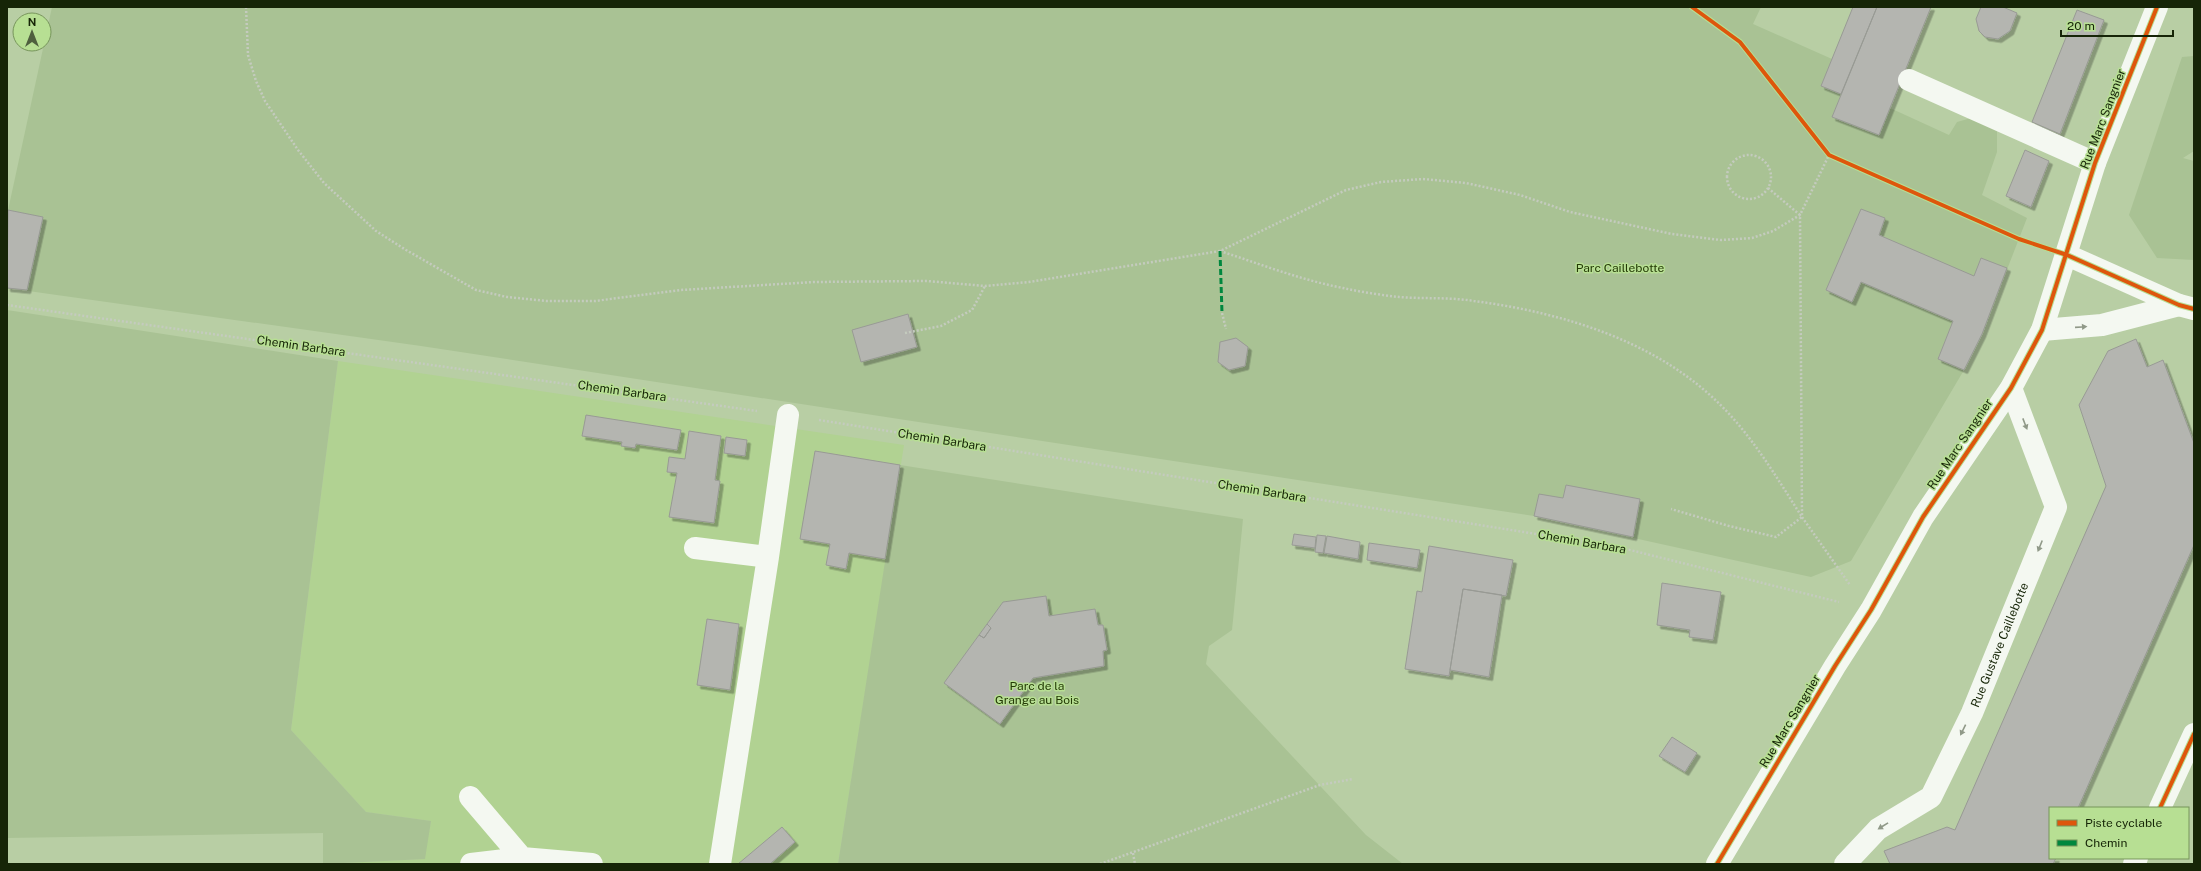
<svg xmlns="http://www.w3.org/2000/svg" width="2201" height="871" font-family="'Public Sans',sans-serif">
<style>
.built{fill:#b1d292}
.green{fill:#a9c294}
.building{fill:#b4b5b0;stroke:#989a94;filter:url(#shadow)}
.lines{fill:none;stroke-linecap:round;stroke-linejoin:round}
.path{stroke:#c4cbbe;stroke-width:2.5;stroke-dasharray:2 2;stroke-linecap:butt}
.service{stroke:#f4f8f1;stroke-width:22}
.minor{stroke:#f4f8f1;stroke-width:22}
.tertiary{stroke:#f4f8f1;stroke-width:22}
.quiet{stroke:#00873e;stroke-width:3;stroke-dasharray:6 3;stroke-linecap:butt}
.cycleway-casing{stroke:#b7df93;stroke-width:6}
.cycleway{stroke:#de560c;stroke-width:4}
.oneway{fill:#909988}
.labels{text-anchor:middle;stroke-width:3;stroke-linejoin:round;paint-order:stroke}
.street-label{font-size:12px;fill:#162507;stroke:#b7df93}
.park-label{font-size:12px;fill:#243b06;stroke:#b7df93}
</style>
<defs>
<filter id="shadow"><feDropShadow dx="3.5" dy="3.5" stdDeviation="0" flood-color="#0004"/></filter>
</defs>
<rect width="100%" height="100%" fill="#b8cea4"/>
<path class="built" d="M338 361 904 445 838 864H323L424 859 431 821 366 812 291 730Z"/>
<path class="green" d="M52 7H1761L1753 24 1832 59 1821 86 1841 94 1833 117 1879 135 1890 108 1949 135 1957 122 1975 117 1997 130V152L1982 195 2027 218 1982 334 1964 370 1851 561 1811 577 1534 516 421 346 7 288V215Z
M2194 56V151L2183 158 2194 161V260L2157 258 2129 215 2182 57Z
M7 310 338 361 291 730 366 812 431 821 425 859 323 864V833L7 838Z
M900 465 1243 519 1232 630 1209 646 1206 664 1366 835 1403 864H838Z"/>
<path class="building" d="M1853 7H1877L1841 94 1821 86Z
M1877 7H1931L1879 135 1832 117Z
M1981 7H2003L2017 13 2010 31 1998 39 1985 37 1979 31 1976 19Z
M2077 10 2104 20 2060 134 2032 122Z
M2025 150 2049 161 2031 207 2006 196Z
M1861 209 1885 218 1879 235 1974 276 1981 258 2007 268 1982 334 1964 370 1938 359 1953 321 1861 282 1852 302 1826 290Z
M8 210 43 217 27 290 7 288Z
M908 314 917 347 861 362 852 330Z
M1236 338 1248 347 1245 366 1229 370 1218 362 1220 342Z
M2136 339 2147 367 2163 360 2194 443V545L2078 808H2050V858H2056L2053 864H1890L1884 851 1947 827 1955 830 2106 486 2079 405 2108 351Z
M586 415 681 430 677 450 636 444 635 448 621 446 622 442 582 436Z
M689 431 721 436 715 480 720 481 714 523 669 517 677 473 667 472 669 457 685 459Z
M726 437 747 440 745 456 724 453Z
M815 451 900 465 885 559 849 553 846 569 826 565 830 544 800 539Z
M1566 485 1640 499 1633 537 1534 516 1539 494 1563 498Z
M1294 534 1316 537 1315 548 1292 545Z
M1317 535 1326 536 1323 553 1315 552Z
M1327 536 1360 542 1358 559 1324 553Z
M1369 543 1420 550 1417 568 1367 560Z
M1429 546 1513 560 1506 596 1463 589 1449 676 1405 669 1417 591 1422 592Z
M1662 583 1721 592 1713 640 1689 637 1690 630 1657 625Z
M1463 589 1502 595 1489 677 1450 670Z
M1046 596 1049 616 1095 609 1098 625H1103L1107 650 1103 651 1104 666 1033 678 1000 724 944 683 979 635 984 638 991 628 987 624 1003 602Z
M707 619 739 624 730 690 697 685Z
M987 624 991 628 984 638 979 635Z
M1672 737 1697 753 1685 772 1659 756Z
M782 827 795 842 770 864H738Z"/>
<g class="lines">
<path class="path" d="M246 7 248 55 256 81 265 101 298 150 324 183 376 231 406 250 476 290 507 297 547 301H595L681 290 814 282 927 281 985 286 1029 282 1220 251 1346 190 1381 182 1423 179 1466 183 1520 195 1570 212 1672 234 1721 240 1752 238 1773 231 1800 215 1829 155
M1692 7 1740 42 1829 155 2019 239 2036 245
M1727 177a22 22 0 1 1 44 0a22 22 0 1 1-44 0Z
M1768 188 1800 215 1802 517 1850 585
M1220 251C1260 264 1301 280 1343 288 1361 292 1381 295 1399 297 1424 299 1449 297 1474 301 1558 312 1647 338 1711 396 1749 430 1775 475 1802 517L1776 537 1729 526 1671 509
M7 305 757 411
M1222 313 1226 329
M905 333 941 326 972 310 985 286
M819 420 1618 547 1839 602
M1133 853 1135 864
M1100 864 1320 785 1353 779"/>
<path class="service" d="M1909 80 2095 163
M695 548 768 557 720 864
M768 557 788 415
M470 797 522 858
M471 864 522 858 592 864"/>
<g class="minor">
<path d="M2067 255 2179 305 2194 309"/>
<path d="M2042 330 2102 325 2179 305"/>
<path d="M2160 808 2194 734"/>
<path id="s1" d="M1845 864 1878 829 1931 797 1972 713 2056 507 2011 388"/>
<path d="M2134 864 2137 858"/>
</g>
<path class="tertiary" d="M1717 864 1835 666 1871 610 1923 517 2011 388 2042 330 2095 163 2157 7"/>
<path class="quiet" d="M1220 251 1222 313"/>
<g class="cycleway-casing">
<path id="cycleway" d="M1692 7 1740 42 1829 155 2019 239 2067 255 2179 305 2194 309
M2160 808 2194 734
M1717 864 1835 666 1871 610 1923 517 2011 388 2042 330 2095 163 2157 7"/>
</g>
<use href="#cycleway" class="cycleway"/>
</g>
<defs><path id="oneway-solid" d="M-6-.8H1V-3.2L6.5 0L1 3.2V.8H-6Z"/></defs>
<g class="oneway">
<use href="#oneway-solid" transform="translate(2081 327) rotate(-4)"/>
<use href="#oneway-solid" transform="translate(2025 424) rotate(69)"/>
<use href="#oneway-solid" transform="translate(2040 546) rotate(112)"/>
<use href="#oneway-solid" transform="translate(1963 730) rotate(116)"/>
<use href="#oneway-solid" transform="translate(1883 826) rotate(148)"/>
</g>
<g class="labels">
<g class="street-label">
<text transform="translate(2103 119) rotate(-69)" y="4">Rue Marc Sangnier</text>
<text transform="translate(301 346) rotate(8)" y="4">Chemin Barbara</text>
<text transform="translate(622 391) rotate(8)" y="4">Chemin Barbara</text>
<text transform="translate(942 440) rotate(9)" y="4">Chemin Barbara</text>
<text transform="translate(1960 444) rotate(-56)" y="4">Rue Marc Sangnier</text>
<text transform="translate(1262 491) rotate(9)" y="4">Chemin Barbara</text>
<text transform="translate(1582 542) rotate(10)" y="4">Chemin Barbara</text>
<text dy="4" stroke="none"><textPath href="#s1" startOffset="277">Rue Gustave Caillebotte</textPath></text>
<text transform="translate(1790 721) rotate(-59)" y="4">Rue Marc Sangnier</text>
</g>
<g class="park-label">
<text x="1620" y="272">Parc Caillebotte</text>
<text x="1037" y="690">Parc de la<tspan x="1037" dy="14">Grange au Bois</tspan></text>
</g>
</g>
<rect width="2201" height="871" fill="none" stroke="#162507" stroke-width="16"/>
<rect x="2049" y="807" width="140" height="52" fill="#b7df93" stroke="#77955b"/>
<rect x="2057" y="820" width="20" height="6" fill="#de560c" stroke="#77955b"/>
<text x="2085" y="827" font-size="12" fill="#162507">Piste cyclable</text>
<rect x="2057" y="840" width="20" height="6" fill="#00873e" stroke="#77955b"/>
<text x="2085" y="847" font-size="12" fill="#162507">Chemin</text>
<g transform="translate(32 32)"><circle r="19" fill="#b7df93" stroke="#77955b"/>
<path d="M0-3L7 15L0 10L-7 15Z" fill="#4f603e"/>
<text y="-6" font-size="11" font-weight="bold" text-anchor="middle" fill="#162507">N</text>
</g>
<path d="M2061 30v6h112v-6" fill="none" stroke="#162507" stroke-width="2"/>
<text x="2067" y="30" font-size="12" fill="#162507" stroke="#b7df93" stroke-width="3" paint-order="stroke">20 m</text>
</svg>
